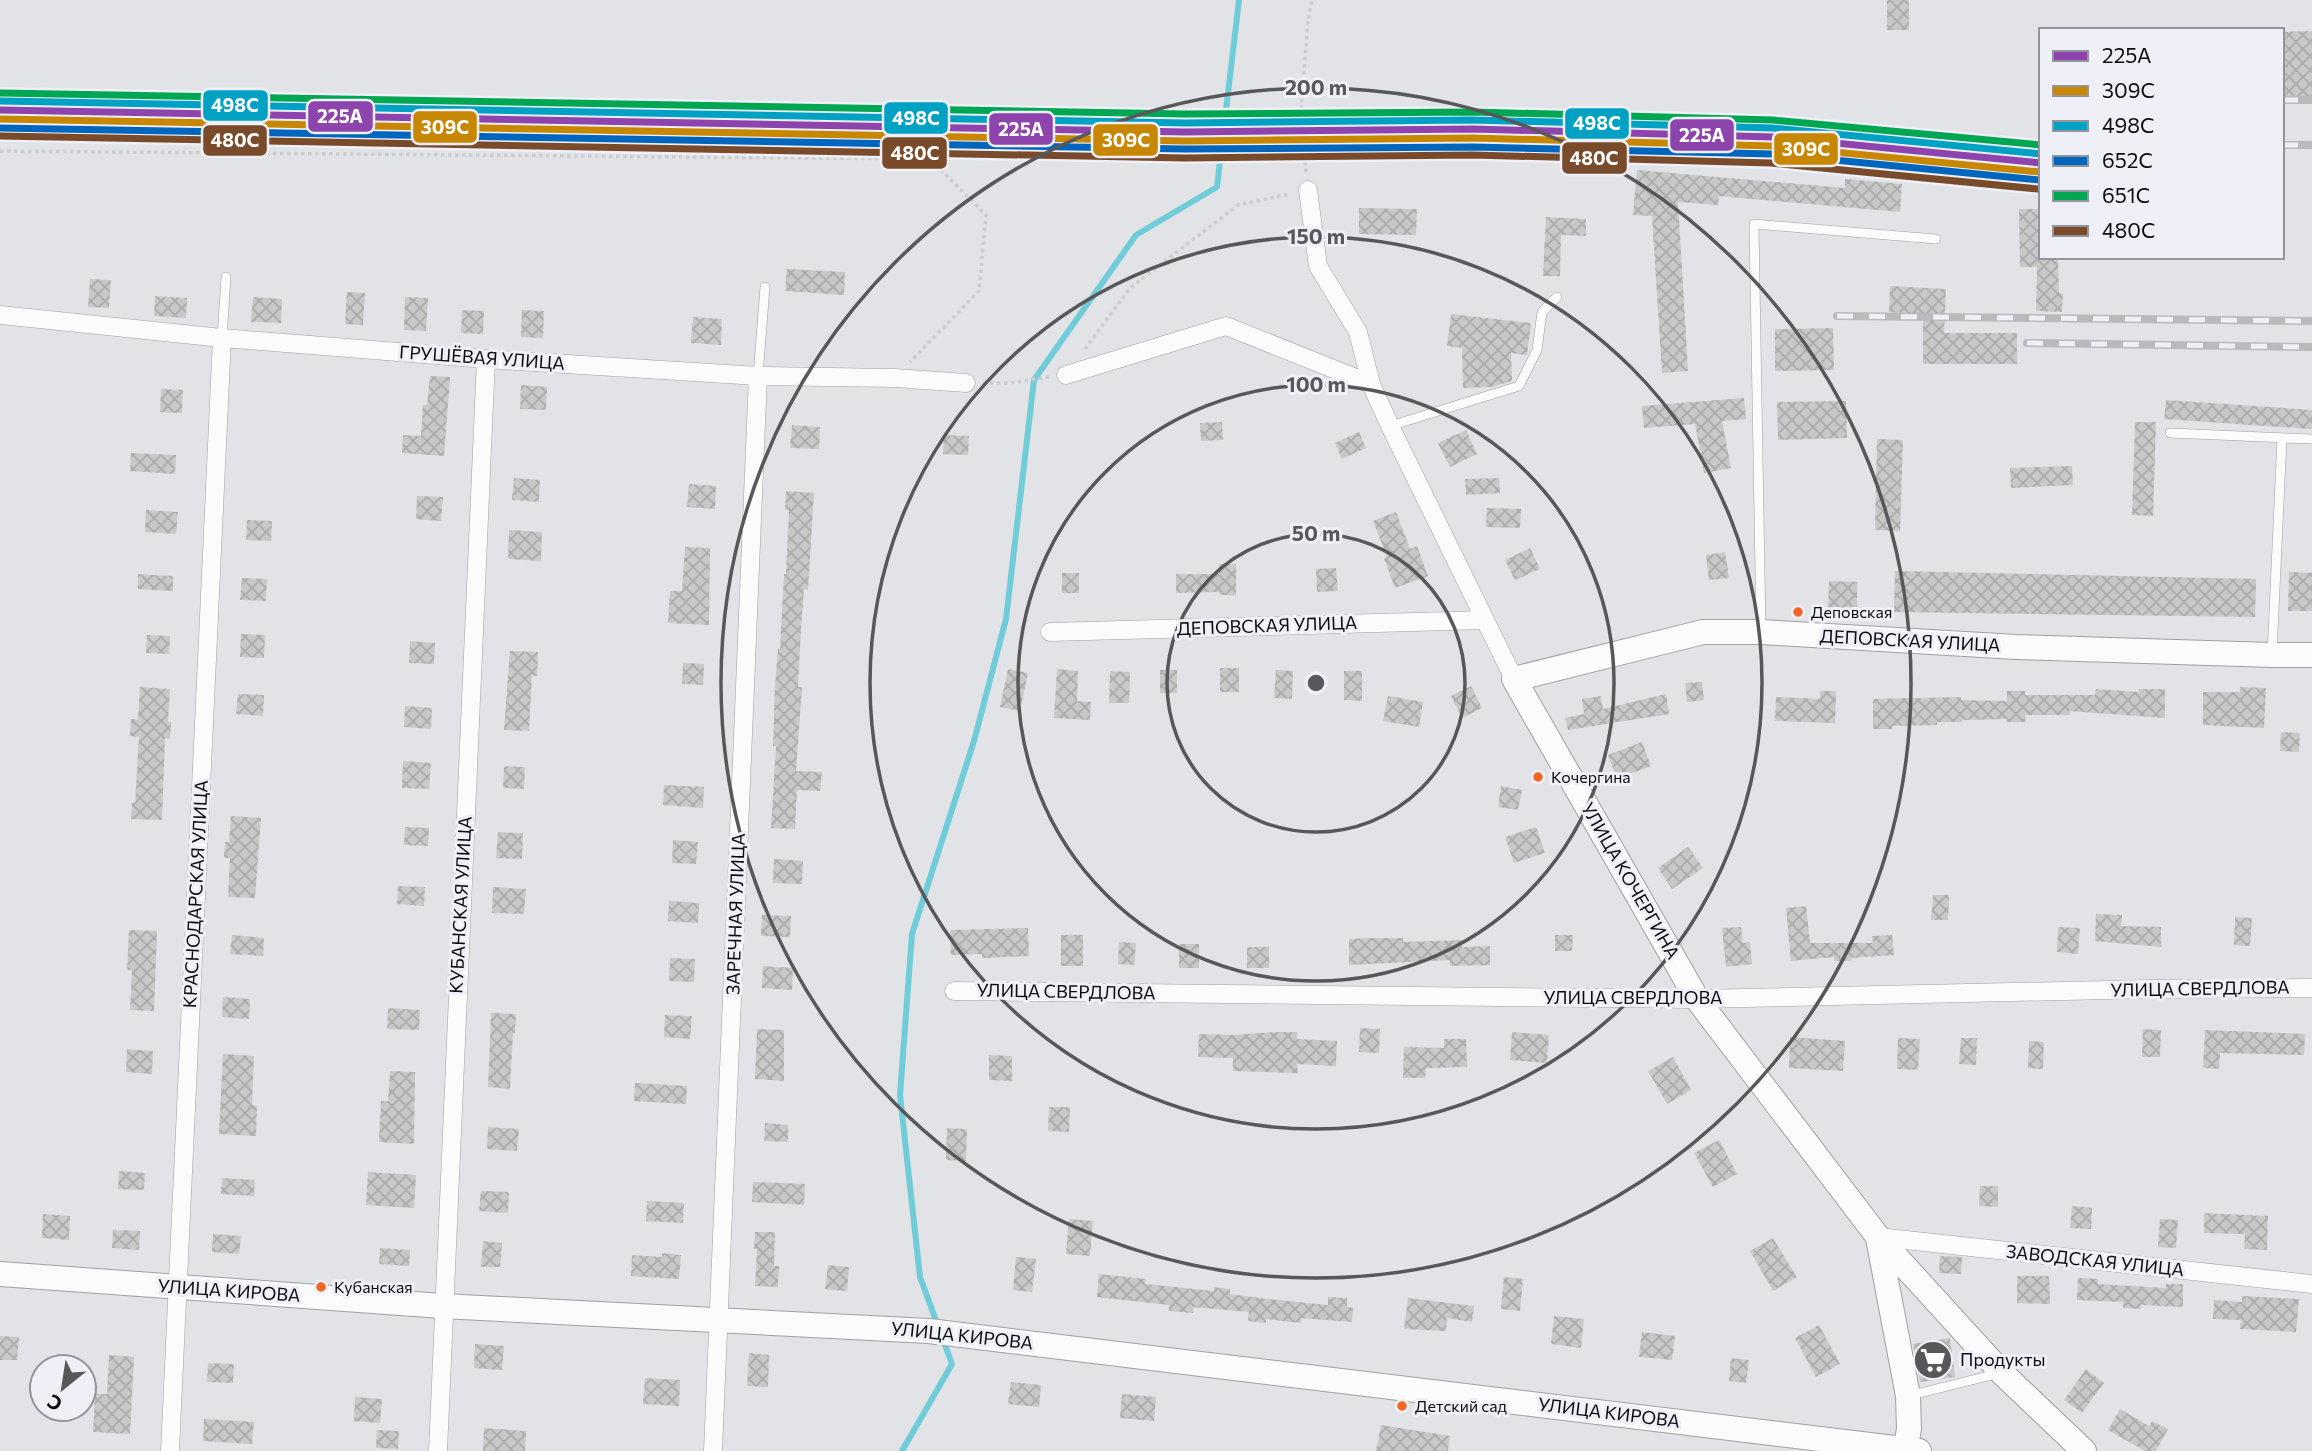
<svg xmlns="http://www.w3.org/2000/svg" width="2312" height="1451" font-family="Commissioner,sans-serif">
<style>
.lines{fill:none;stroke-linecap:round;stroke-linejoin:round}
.stream{stroke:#71ccda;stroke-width:6}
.building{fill:url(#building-cross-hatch)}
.lane-casing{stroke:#a0a0a3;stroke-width:10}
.street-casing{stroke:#a0a0a3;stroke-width:19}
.secondary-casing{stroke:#a0a0a3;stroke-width:26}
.path{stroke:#cdcdce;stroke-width:3.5;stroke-dasharray:3.5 3.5;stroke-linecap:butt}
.lane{stroke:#fbfbfb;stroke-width:9}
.street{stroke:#fbfbfb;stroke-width:18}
.secondary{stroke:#fbfbfb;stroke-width:24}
.rail-casing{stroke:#bababc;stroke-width:8}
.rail{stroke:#eeeff7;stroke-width:5;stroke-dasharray:16;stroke-linecap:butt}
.rail-1-casing{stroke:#eeeff7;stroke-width:12}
.rail-2-casing{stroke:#eeeff7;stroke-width:12}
.rail-3-casing{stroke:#eeeff7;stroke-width:12}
.rail-4-casing{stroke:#eeeff7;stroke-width:12}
.rail-5-casing{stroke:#eeeff7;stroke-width:12}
.rail-6-casing{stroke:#eeeff7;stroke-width:12}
.rail-1{stroke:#8e44ad;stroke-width:7}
.rail-2{stroke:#c88703;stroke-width:7}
.rail-3{stroke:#01a1c4;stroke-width:7}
.rail-4{stroke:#0065bd;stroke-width:7}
.rail-5{stroke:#00a651;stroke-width:7}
.rail-6{stroke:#7a4b2a;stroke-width:7}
.ring{fill:none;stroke:#58585b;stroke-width:3.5}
.bus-dot{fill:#f26522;stroke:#eeeff7;stroke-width:2.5}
.labels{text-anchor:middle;stroke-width:6;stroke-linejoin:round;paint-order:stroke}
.bus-label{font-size:16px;fill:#0d0d0f;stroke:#eeeff7;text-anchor:start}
.street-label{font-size:18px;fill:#0d0d0f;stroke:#eeeff7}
.poi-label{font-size:18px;fill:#0d0d0f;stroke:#eeeff7;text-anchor:start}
.centre{fill:#58585b;stroke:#eeeff7;stroke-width:3.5}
.ring-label{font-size:21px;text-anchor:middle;font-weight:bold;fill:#58585b;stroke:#eeeff7;stroke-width:6;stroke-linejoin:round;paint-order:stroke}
.line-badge{stroke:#eeeff7;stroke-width:2.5}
.badge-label{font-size:19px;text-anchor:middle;font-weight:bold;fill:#fff}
</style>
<defs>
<pattern id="building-cross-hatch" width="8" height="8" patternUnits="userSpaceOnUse" patternTransform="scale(1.75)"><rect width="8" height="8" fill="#c9c8c9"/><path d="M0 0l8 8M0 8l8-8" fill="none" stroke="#ababab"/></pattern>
</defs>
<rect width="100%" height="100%" fill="#e2e3e7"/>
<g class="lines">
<path class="stream" d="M938 1326 920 1277 900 1095 912 934 974 741 1006 619 1034 380 1136 235 1217 187 1239 0
M902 1451 952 1364 943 1340"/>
</g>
<path class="building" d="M1887 0H1909V30H1887Z
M2312 31V102H2282V32Z
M1637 170 1845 188V179L1902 184 1900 212 1719 196 1718 205 1678 202 1688 371 1662 373 1652 216 1633 215Z
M1359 208 1417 209 1416 235 1359 234Z
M2019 209H2041V257H2058L2059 293 2063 294 2062 312 2036 311 2037 267H2020Z
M1546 217 1586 219V236L1561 235 1560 276H1543Z
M787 269 845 272 844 295 785 291Z
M90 279 111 280 109 308 88 307Z
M1890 286 1946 289 1944 333H2017V364H1923V314L1889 312Z
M347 292 365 293 363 325 345 324Z
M155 296 187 298 186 318 154 316Z
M253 297 282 299 281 323 251 322Z
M405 297 428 298 426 331 404 330Z
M462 310 484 311 483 334 461 333Z
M522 310 544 311 543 338 521 337Z
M1451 314 1531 323 1527 355 1511 353 1512 381 1491 387 1463 388 1462 348 1447 346Z
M693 317 722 319 721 345 691 343Z
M1833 328 1834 370 1775 371V329Z
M430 376 450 377 444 456 402 453 403 435 421 436 423 405H427Z
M521 385 547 387 546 410 520 409Z
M161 389 183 390 182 413 160 412Z
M1744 398 1746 419 1722 421 1731 468 1704 473 1695 424 1644 428 1642 406Z
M2166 400 2312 410V429L2164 419Z
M1846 401 1847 438 1778 440 1777 402Z
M1222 422 1223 440 1201 441 1200 423Z
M2135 422H2156L2153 516 2132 515Z
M792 425 820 427 819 449 790 448Z
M1466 430 1477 454 1450 467 1438 443Z
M1359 432 1366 448 1342 459 1335 443Z
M944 435 969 436 968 455 943 454Z
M1877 439 1903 440 1900 531 1875 530Z
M131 453 176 455 175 474 130 471Z
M2072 466 2073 485 2011 488 2010 468Z
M514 478 540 480 539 502 512 500Z
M1499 478 1500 493 1466 495 1465 479Z
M689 484 716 486 715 509 687 507Z
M786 491 814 493 808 590 804 589 801 628 798 687H802L796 771 822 772 820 791 797 790 795 829 771 828 776 746H773L775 686 778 649H780L784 574H786L789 510H785Z
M417 496 443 497 441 521 416 519Z
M1487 508 1521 509 1520 528 1486 527Z
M146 510 178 512 176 534 145 532Z
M1396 512 1410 549 1417 546 1428 576 1395 588 1384 559 1387 557 1373 521Z
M247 520 272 521 271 541 246 540Z
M509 530 542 532 541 561 508 559Z
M685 547 710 548 709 625 668 623 670 591H682Z
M1530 548 1540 569 1515 580 1505 560Z
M1725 552 1729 578 1709 580 1706 555Z
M1219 564H1236V595H1220L1219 592 1176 593V574H1219Z
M1336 568 1338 591 1317 592 1316 569Z
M1895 571 2256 579 2255 617 1894 612Z
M2289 572 2312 573V611H2288Z
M1062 573H1079V593H1062Z
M138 574 173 576V591L138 589Z
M242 578 267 579 266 601 240 600Z
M1829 581 1857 582V609H1828Z
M241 634 265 635 264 658 240 657Z
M147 635 170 636 169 654 146 653Z
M410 641 435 643 434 664 409 663Z
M510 651 538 652 537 676 532 675 529 731 504 730Z
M683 663 704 664 703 685 682 684Z
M1220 668H1239V692H1220Z
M1008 669 1028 673 1020 711 1000 707Z
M1057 669 1078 671 1077 701 1091 702 1090 720 1054 718Z
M1160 670H1177V693H1160Z
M1276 670 1293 671 1292 699 1274 698Z
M1110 671 1130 672 1129 703H1109Z
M1344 671H1362V701L1344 700Z
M1702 682 1704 700 1687 702 1685 683Z
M1471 686 1482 708 1462 718 1451 696Z
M140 687 170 689 168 722H171L170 739 165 738 162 820 131 819 132 803H135L139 737 130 736 131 719 138 720Z
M2240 687 2266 688 2264 728 2203 725V692H2240Z
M2096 689 2139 692V689H2165V718L2069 711 2070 715H2025V722H2007V719L1962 720V722H1937V725L1892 726V729H1873V699L1961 697V700L2007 701V691H2025V695H2095Z
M1820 691H1836L1835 723 1775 721 1776 697 1820 699Z
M238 694 264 695 263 716 236 714Z
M1666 694 1669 714 1568 730 1565 718 1584 714 1582 699 1601 696 1603 709Z
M1388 696 1423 702 1419 727 1383 721Z
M405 706 432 708 431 729 404 727Z
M2281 732 2300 733 2299 752 2280 751Z
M1642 742 1651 766 1617 779 1608 755Z
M403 761 431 763 429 789 402 788Z
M504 766 525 767 524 789 503 788Z
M664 785 704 787 703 808 663 805Z
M1501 786 1522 790 1518 810 1498 807Z
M231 816 261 818 255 898 228 897 230 858H224L225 842H229Z
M405 827 429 828 428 846 404 845Z
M1536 827 1545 853 1514 863 1505 837Z
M498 832 523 833 522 859 496 858Z
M673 840 698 842 696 864 672 863Z
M1688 847 1703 868 1672 889 1658 868Z
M774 859 803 861 802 884 773 883Z
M398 886 425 887 424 906 397 904Z
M493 887 526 889 524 914 492 913Z
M1933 895H1949L1948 920H1931Z
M669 901 699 903 698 923 668 921Z
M1806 906 1810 943H1873L1872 936 1892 935 1894 955 1851 958V961H1834V957L1791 961 1786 908Z
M2096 914 2122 915 2121 926 2161 927V947L2095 941Z
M762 915 791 916 790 937 761 936Z
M2235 917 2252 918 2250 946 2234 945Z
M1741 927 1743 943 1750 942 1752 964 1726 967 1722 928Z
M2058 927 2080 928 2078 954 2057 952Z
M1028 928 1029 956 982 958V954L951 955 950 930Z
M129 930 157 931 154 1011 130 1010 132 970H127Z
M232 935 264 938 263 956 230 954Z
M1061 935H1083V966H1061Z
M1555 935H1573L1572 951H1555Z
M1366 938H1403V942L1462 940V947L1490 946V965L1450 966V960L1349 965V939Z
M1119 942 1136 943 1134 965 1118 964Z
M1179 944H1199V968H1179Z
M1247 947H1269V968H1247Z
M670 958 695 959 694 982 669 981Z
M763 966 793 968 792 990 762 988Z
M223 997 250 999 249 1019 222 1017Z
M388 1008 420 1010 419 1030 387 1029Z
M491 1013 516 1014 515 1033H513L510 1089 488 1087Z
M665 1015 692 1016 690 1039 664 1037Z
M1360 1028 1380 1029 1379 1053 1359 1052Z
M757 1029 784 1030V1081L755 1079Z
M2143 1029 2161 1030 2160 1057H2142Z
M2205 1030 2305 1034 2304 1055 2220 1053 2219 1069 2203 1068Z
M1276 1032H1297V1039L1337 1041 1336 1066 1297 1064 1298 1073 1233 1071V1058L1198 1057 1199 1034 1233 1035Z
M1512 1032 1549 1035 1547 1063 1510 1060Z
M1790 1037 1845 1041 1843 1071 1789 1068Z
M1898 1038 1920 1039 1918 1070 1897 1069Z
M1961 1038H1977L1976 1065 1959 1064Z
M1444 1039H1466L1467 1067 1426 1068 1425 1078H1403L1404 1047 1444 1048Z
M2029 1041 2044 1042 2043 1069 2028 1068Z
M127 1049 153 1051 152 1074 126 1072Z
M223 1054 254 1056 252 1105 257 1106 256 1136 219 1134Z
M989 1055 1012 1056V1081L989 1080Z
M1673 1057 1691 1090 1667 1104 1648 1071Z
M390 1071 415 1072 414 1144 379 1142 381 1101H388Z
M635 1083 687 1086 686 1104 634 1101Z
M1049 1107H1070L1069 1132 1048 1131Z
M765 1123 788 1125V1142L764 1141Z
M488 1127 519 1129 517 1151 487 1149Z
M947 1128 967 1129 966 1161 946 1160Z
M1719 1140 1737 1174 1713 1187 1694 1153Z
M119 1171 145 1173 144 1190 118 1189Z
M368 1172 416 1175 414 1208 366 1205Z
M222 1178 255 1180 254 1196 221 1194Z
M753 1182 805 1184 804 1205 752 1202Z
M1980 1186H1998V1207L1979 1206Z
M481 1191 509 1192 508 1213 479 1211Z
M647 1201 684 1203 683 1223 646 1221Z
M2072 1206 2092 1208 2091 1229 2070 1228Z
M2204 1213 2268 1216 2267 1250 2244 1249 2245 1234 2204 1233Z
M43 1214 70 1216 69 1240 42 1238Z
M1069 1219 1093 1221 1090 1256 1066 1254Z
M2160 1219 2178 1220 2176 1248 2158 1247Z
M113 1230 140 1231 139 1250 112 1248Z
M755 1232H775L774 1266H779L778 1287 755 1286 757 1249H754Z
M213 1234 241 1236 239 1254 212 1252Z
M1773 1238 1797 1277 1773 1291 1750 1251Z
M483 1241 502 1243 500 1267H481Z
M380 1248 410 1250 409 1266 379 1264Z
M662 1253 681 1255 679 1279 631 1276 632 1255 662 1257Z
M1940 1256 1962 1257 1961 1274 1939 1273Z
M1016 1257 1036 1259 1032 1292 1013 1290Z
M828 1265 849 1267 847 1291 825 1289Z
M1099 1274 1146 1279 1145 1284 1214 1291V1287L1230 1289V1294L1268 1299 1328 1305V1297L1347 1298V1307L1353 1308 1352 1322 1301 1318V1323L1266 1319V1323L1248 1321 1249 1312 1193 1307V1313L1169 1311V1305L1097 1297Z
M2017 1276H2049L2050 1304 2017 1303Z
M1504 1277 1523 1279 1520 1311 1501 1309Z
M2078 1278 2098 1279V1284L2166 1288V1284H2183V1307L2141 1305V1309L2123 1308V1302L2077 1300Z
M2242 1296 2299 1299 2296 1332 2240 1329 2241 1320 2213 1319 2214 1300 2242 1302Z
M1408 1298 1474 1306 1472 1322 1447 1318 1446 1331 1404 1329Z
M1554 1316 1584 1319 1581 1348 1551 1344Z
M1819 1325 1840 1364 1816 1377 1795 1338Z
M1642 1332 1675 1336 1672 1360 1639 1357Z
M0 1336 19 1337 17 1360H0Z
M1950 1338 1955 1377 1920 1382 1913 1344Z
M475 1344 504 1346 502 1370 474 1368Z
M749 1353 769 1355 768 1387 747 1386Z
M109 1355 134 1357 130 1434 93 1432 95 1394H107Z
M1731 1358 1749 1360 1746 1383 1729 1381Z
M208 1363 234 1364 233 1383 207 1382Z
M2086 1369 2104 1383 2082 1413 2064 1400Z
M645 1378 680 1380 679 1406 643 1404Z
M1011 1382 1041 1385 1039 1407 1008 1404Z
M1122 1394 1156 1397 1154 1421 1120 1418Z
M355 1397 382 1399 380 1423 354 1421Z
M2120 1409 2149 1426 2152 1421 2168 1429 2156 1451H2145L2108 1430Z
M204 1419 254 1422 252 1444 203 1441Z
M1381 1425 1450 1436 1448 1451H1376Z
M484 1428 526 1431 525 1451H483Z
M377 1430 399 1431 398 1449 376 1448Z"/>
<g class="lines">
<g class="lane-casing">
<path id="lane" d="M222 338 226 277
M758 376 765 287
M1390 426 1519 386 1537 350 1542 312 1557 297
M2170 433 2312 439
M1761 631 1754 224 1936 239
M2272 654 2282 439
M1908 1396 2000 1373"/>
</g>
<g class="street-casing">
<path id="street" d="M1308 190 1318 266 1358 332 1371 384 1390 426 1514 679
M0 315 222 338 486 359 758 376 895 378 966 383
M1066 375 1226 326 1371 384
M1050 632 1485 620
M954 991 1697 999 2152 989 2312 988
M1878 1237 2312 1284
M170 1451 222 338
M438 1451 486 359
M713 1451 758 376"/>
</g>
<g class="secondary-casing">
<path id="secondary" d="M1878 1238 1908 1396 1909 1429 1905 1451
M0 1274 442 1306 929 1331 1919 1451
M2084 1451 2002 1373 1878 1237 1697 999 1514 679 1703 632H1761L2016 647 2272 655H2312"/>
</g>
<path class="path" d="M0 151 930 159 986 215 979 291 910 362
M1306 172 1301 110 1308 21 1312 0
M1085 349 1130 288 1238 205 1290 194
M983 383H1009L1049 377"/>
<use href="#lane" class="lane"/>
<use href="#street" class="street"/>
<use href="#secondary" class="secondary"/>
<g class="rail-casing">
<path id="rail" d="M2282 100H2312
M2282 145H2312
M1837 316 2312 321
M2027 343 2312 347"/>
</g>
<use href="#rail" class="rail"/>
<g class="rail-1-casing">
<path id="rail-1" d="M0 110 1185 132 1473 129 1773 137 2041 163"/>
</g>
<g class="rail-2-casing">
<path id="rail-2" d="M0 119 1185 141 1473 138 1772 146 2040 172"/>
</g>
<g class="rail-3-casing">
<path id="rail-3" d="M0 101 1185 123 1473 120 1773 128 2041 154"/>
</g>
<g class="rail-4-casing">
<path id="rail-4" d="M0 128 1185 149 1473 147 1772 154 2039 180"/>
</g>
<g class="rail-5-casing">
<path id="rail-5" d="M0 93 1185 114 1473 112 1773 120 2041 145"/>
</g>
<g class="rail-6-casing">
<path id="rail-6" d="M0 136 1185 158 1473 155 1771 163 2038 189"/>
</g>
<use href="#rail-1" class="rail-1"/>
<use href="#rail-2" class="rail-2"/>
<use href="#rail-3" class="rail-3"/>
<use href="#rail-4" class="rail-4"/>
<use href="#rail-5" class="rail-5"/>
<use href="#rail-6" class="rail-6"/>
</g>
<g class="ring">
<circle cx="1316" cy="683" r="149"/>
<circle cx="1316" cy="683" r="298"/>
<circle cx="1316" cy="683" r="446"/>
<circle cx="1316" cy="683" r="595"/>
</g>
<defs>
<g id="supermarket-disc" transform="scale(2.0125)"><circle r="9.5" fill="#58585b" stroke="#eeeff7"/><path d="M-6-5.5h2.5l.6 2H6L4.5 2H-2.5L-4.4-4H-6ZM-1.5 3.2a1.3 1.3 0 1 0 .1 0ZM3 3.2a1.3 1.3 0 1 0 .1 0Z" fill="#fff"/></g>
</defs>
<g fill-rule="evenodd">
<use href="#supermarket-disc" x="1933" y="1360"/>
</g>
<g class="bus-dot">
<circle cx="1798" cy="612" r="6"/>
<circle cx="1538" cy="777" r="6"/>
<circle cx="321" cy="1287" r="6"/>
<circle cx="1402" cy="1406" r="6"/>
</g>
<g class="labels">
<g class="bus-label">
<text x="1811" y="618">Деповская</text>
<text x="1551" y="783">Кочергина</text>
<text x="334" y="1293">Кубанская</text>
<text x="1415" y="1412">Детский сад</text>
</g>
<g class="street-label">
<text transform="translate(482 358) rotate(4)" y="6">ГРУШЁВАЯ УЛИЦА</text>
<text transform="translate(1267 626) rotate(-2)" y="6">ДЕПОВСКАЯ УЛИЦА</text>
<text transform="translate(1910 641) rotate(3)" y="6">ДЕПОВСКАЯ УЛИЦА</text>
<text transform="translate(1630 881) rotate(60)" y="6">УЛИЦА КОЧЕРГИНА</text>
<text transform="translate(196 894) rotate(-87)" y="6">КРАСНОДАРСКАЯ УЛИЦА</text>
<text transform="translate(461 905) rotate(-87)" y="6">КУБАНСКАЯ УЛИЦА</text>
<text transform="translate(736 914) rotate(-88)" y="6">ЗАРЕЧНАЯ УЛИЦА</text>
<text transform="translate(2200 989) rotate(-1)" y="6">УЛИЦА СВЕРДЛОВА</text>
<text transform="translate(1066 992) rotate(1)" y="6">УЛИЦА СВЕРДЛОВА</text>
<text x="1633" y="1004">УЛИЦА СВЕРДЛОВА</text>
<text transform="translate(2095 1261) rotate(6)" y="6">ЗАВОДСКАЯ УЛИЦА</text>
<text transform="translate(229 1291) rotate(4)" y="6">УЛИЦА КИРОВА</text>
<text transform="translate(962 1336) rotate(6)" y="6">УЛИЦА КИРОВА</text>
<text transform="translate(1609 1413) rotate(7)" y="6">УЛИЦА КИРОВА</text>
</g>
<g class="poi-label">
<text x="1960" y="1366">Продукты</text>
</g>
</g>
<circle cx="1316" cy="683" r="10" class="centre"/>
<g class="ring-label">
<text x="1316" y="95">200 m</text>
<text x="1316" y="244">150 m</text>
<text x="1316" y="392">100 m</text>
<text x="1316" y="541">50 m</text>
</g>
<g class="line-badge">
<rect x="202" y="89" width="67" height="33" rx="7" fill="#01a1c4"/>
<rect x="307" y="100" width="67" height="33" rx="7" fill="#8e44ad"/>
<rect x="883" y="101" width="66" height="34" rx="7" fill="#01a1c4"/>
<rect x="1564" y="107" width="66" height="33" rx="7" fill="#01a1c4"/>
<rect x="412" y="110" width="66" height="34" rx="7" fill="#c88703"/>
<rect x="988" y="112" width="66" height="34" rx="7" fill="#8e44ad"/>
<rect x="1669" y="118" width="66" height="34" rx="7" fill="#8e44ad"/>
<rect x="1092" y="123" width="67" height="34" rx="7" fill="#c88703"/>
<rect x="202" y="124" width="66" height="33" rx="7" fill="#7a4b2a"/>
<rect x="1773" y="132" width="66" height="34" rx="7" fill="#c88703"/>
<rect x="881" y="136" width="67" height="34" rx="7" fill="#7a4b2a"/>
<rect x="1561" y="141" width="67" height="34" rx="7" fill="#7a4b2a"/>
</g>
<g class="badge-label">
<text x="235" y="112">498С</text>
<text x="340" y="123">225А</text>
<text x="916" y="125">498С</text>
<text x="1597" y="130">498С</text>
<text x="445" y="134">309С</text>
<text x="1021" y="136">225А</text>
<text x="1702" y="142">225А</text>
<text x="1126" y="147">309С</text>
<text x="235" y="147">480С</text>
<text x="1806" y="156">309С</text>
<text x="915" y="160">480С</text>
<text x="1594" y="165">480С</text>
</g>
<rect x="2039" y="28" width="245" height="231" fill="#eeeff7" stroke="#94959a" stroke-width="2"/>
<rect x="2053" y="51" width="35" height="10" fill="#8e44ad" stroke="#94959a" stroke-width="2"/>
<text x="2102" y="63" font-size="21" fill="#0d0d0f">225А</text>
<rect x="2053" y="86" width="35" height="10" fill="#c88703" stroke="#94959a" stroke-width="2"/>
<text x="2102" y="98" font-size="21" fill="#0d0d0f">309С</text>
<rect x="2053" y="121" width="35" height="10" fill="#01a1c4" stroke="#94959a" stroke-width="2"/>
<text x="2102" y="133" font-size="21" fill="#0d0d0f">498С</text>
<rect x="2053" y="156" width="35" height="10" fill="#0065bd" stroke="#94959a" stroke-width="2"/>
<text x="2102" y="168" font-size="21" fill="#0d0d0f">652С</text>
<rect x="2053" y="191" width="35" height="10" fill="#00a651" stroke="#94959a" stroke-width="2"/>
<text x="2102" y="203" font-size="21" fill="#0d0d0f">651С</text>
<rect x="2053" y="226" width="35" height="10" fill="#7a4b2a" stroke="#94959a" stroke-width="2"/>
<text x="2102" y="238" font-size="21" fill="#0d0d0f">480С</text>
<g transform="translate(63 1388) rotate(210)"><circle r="33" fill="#eeeff7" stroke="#94959a" stroke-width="2"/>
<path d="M0-5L12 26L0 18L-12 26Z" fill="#58585b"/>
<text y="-10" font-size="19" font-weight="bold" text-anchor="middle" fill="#0d0d0f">С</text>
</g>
</svg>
